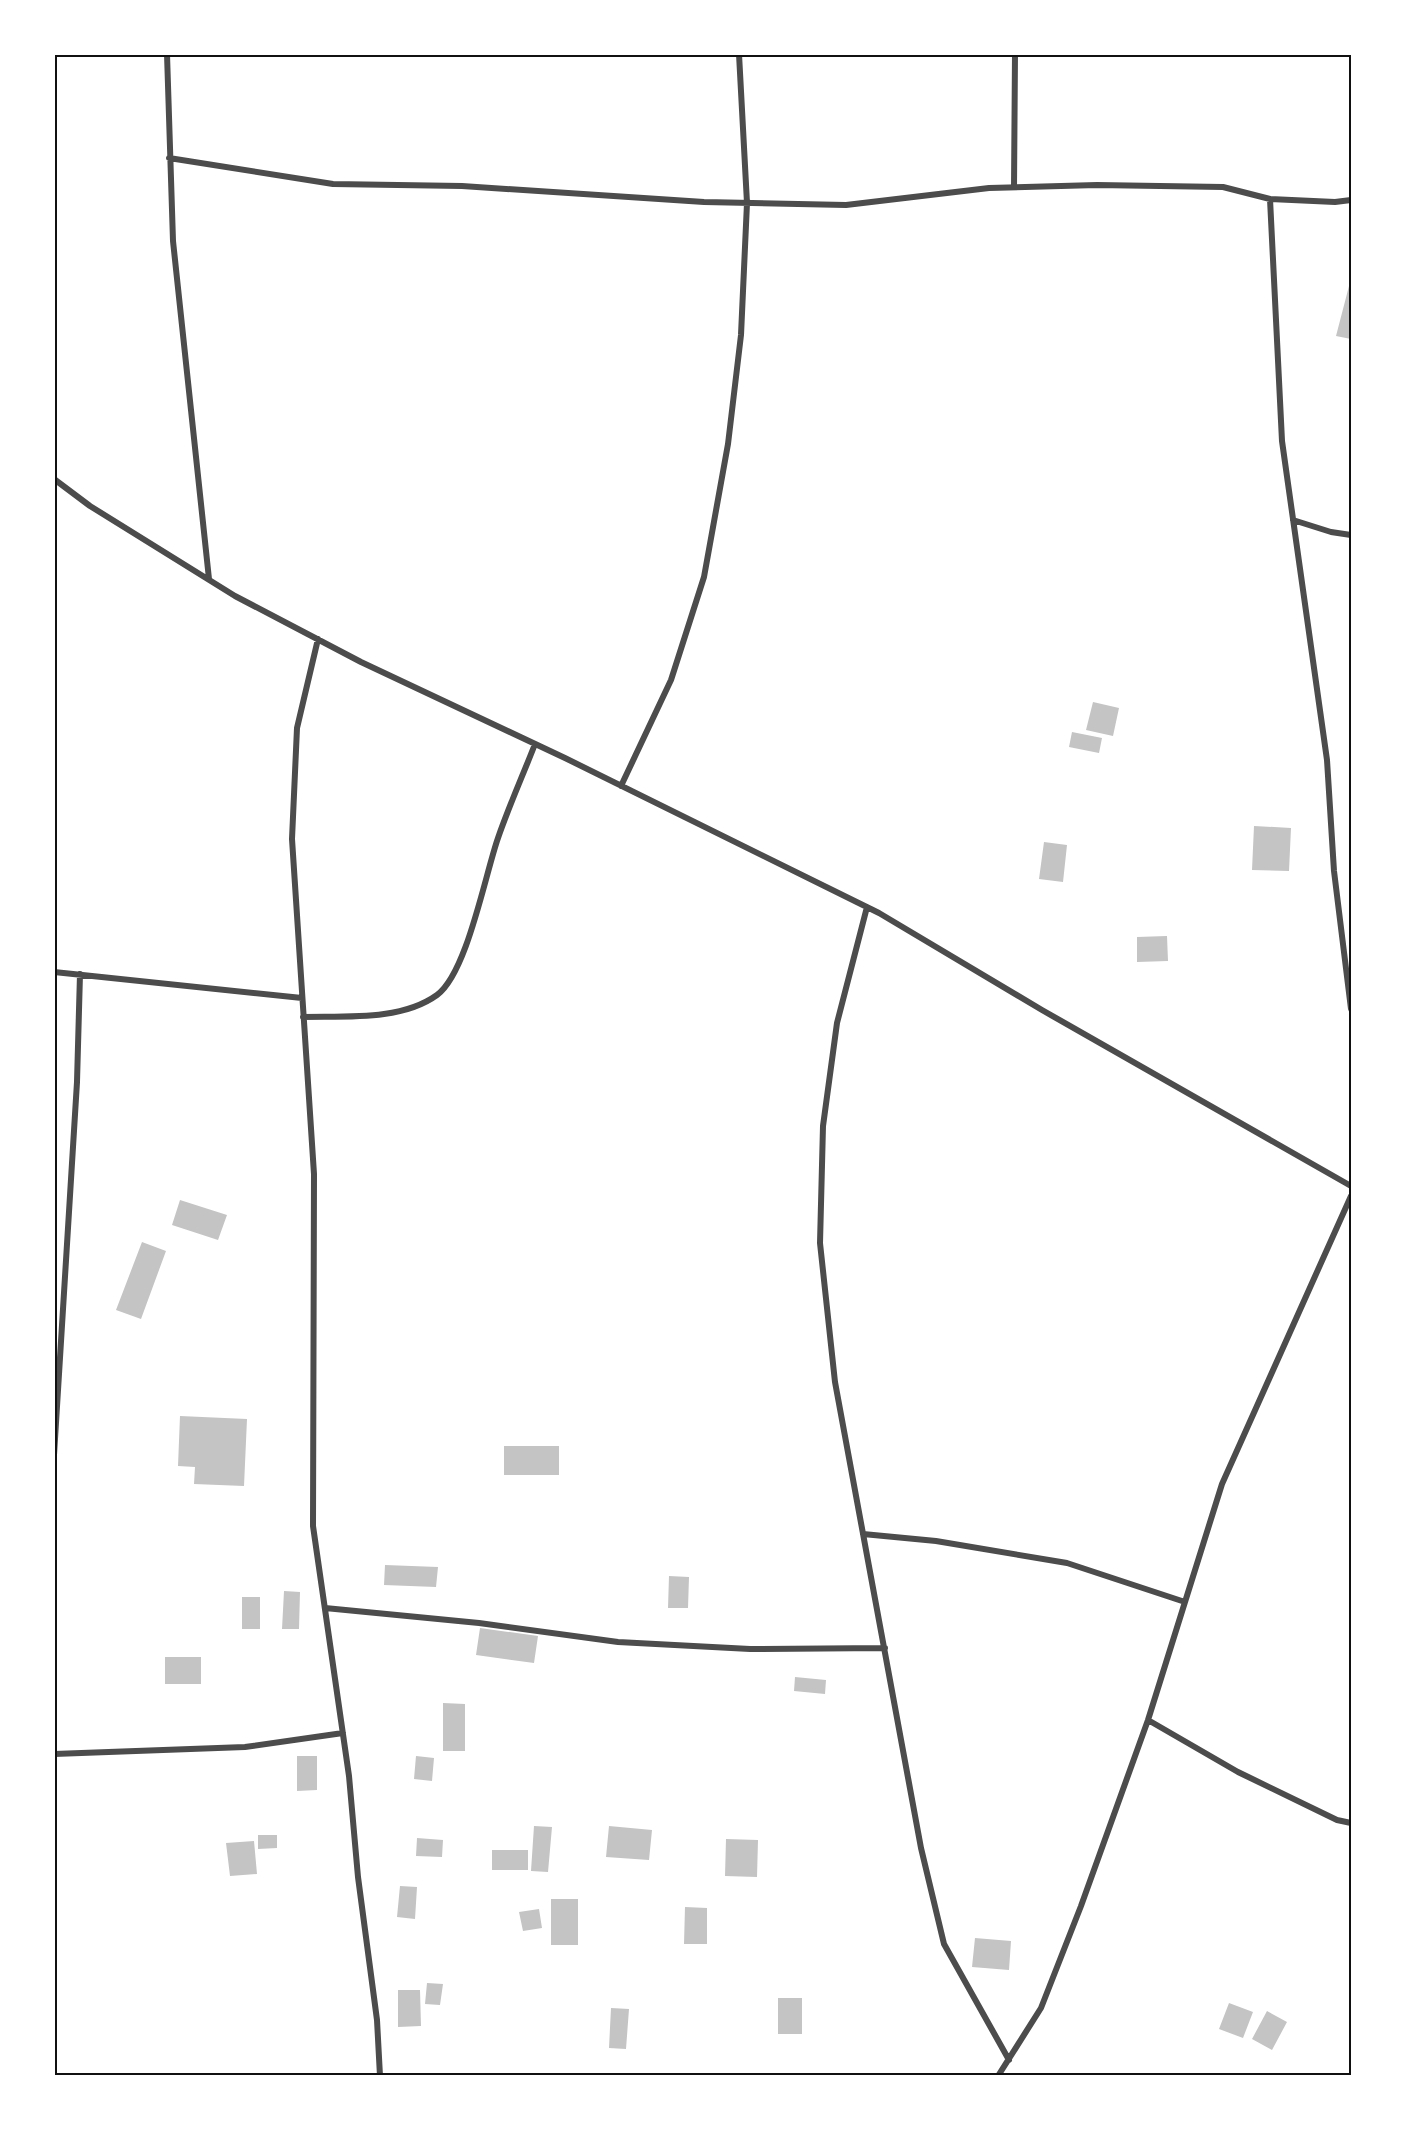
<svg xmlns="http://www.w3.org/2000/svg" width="1405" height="2130" font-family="'Public Sans',sans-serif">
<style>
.building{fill:#c4c4c4}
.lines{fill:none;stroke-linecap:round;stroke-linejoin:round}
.minor{stroke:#4c4c4c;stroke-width:6}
.neatline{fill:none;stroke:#111;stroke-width:2}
</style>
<rect width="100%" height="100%" fill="#fff"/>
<path class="building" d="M1349 286H1351V339L1336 336Z
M1093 702 1119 708 1113 736 1086 730Z
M1072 732 1102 738 1099 753 1069 747Z
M1254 826 1291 828 1289 871 1252 870Z
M1044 842 1067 845 1063 882 1039 879Z
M1167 936 1168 961 1137 962V937Z
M180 1200 227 1215 218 1240 172 1225Z
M142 1242 166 1251 141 1319 116 1310Z
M180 1416 247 1419 244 1486 194 1484 195 1467 178 1466Z
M504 1446H559V1475H504Z
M385 1565 438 1567 436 1587 384 1585Z
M669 1576 689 1577 688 1608H668Z
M284 1591 300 1592 299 1629H282Z
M242 1597H260V1629H242Z
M480 1628 538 1636 534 1663 476 1655Z
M165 1657H201V1684H165Z
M795 1677 826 1680 825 1694 794 1691Z
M443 1703 465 1704V1751H443Z
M297 1756H317V1790L297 1791Z
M416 1756 434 1758 432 1781 414 1779Z
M534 1826 552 1827 548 1872 531 1871Z
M609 1826 652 1830 649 1860 606 1857Z
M258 1835H277V1848L258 1849Z
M417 1838 443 1840 442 1857 416 1856Z
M726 1839 758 1840 757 1877 725 1876Z
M254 1841 257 1874 230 1876 226 1843Z
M492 1850H528V1870H492Z
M400 1886 417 1887 415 1919 397 1917Z
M551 1899H578V1945H551Z
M685 1907 707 1908V1944H684Z
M539 1909 542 1928 523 1931 519 1912Z
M975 1938 1011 1941 1009 1970 972 1967Z
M427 1983 443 1984 440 2005 425 2004Z
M398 1990H420L421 2026 398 2027Z
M778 1998H802V2034H778Z
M1229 2003 1253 2012 1243 2038 1219 2029Z
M611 2008 629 2009 626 2049 609 2048Z
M1267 2011 1287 2022 1272 2050 1252 2039Z"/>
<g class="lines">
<path class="minor" d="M167 54 173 241 209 579
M169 158 333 184 462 186 704 202 846 205 989 188 1097 185 1223 187 1270 199 1335 202 1351 200
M1014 187 1015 54
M1270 199 1282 441 1327 760 1334 871 1351 1009
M54 479 90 506 235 596 361 662 565 758 879 913 1042 1010 1351 1186
M1293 520 1331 532 1351 535
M318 639 297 728 292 839 314 1174 313 1526 349 1776 358 1877 377 2020 380 2076
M621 786 671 680 704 577 728 444 741 335 747 203 739 54
M867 907 837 1023 823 1126 820 1243 835 1382 921 1848 944 1944 1009 2060
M54 972 302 998
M303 1017C346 1016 401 1021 437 995 467 973 485 875 498 838 509 806 523 775 535 744
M54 1455 77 1082 80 974
M863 1534 936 1541 1067 1563 1185 1602
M325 1608 479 1623 618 1642 750 1649 885 1648
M1148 1720 1238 1772 1337 1820 1351 1823
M54 1754 245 1747 343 1733
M998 2076 1041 2008 1081 1906 1148 1720 1222 1484 1351 1196"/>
</g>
<rect width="1405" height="2130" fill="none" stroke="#ffffff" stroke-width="111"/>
<rect x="56" y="56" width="1294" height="2018" class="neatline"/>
</svg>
